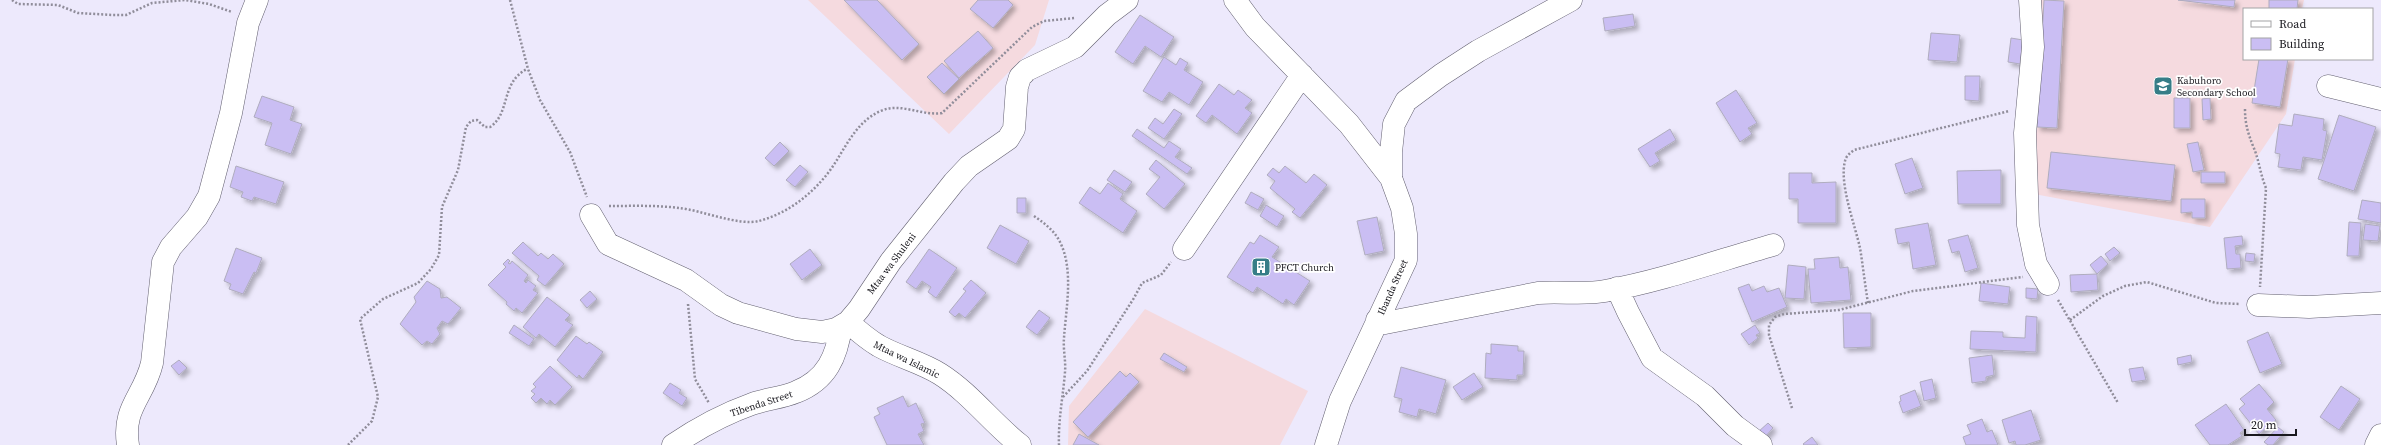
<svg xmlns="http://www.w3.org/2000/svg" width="2381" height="445" font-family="'Source Serif 4',serif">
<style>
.education{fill:#f5dadf}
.building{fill:#cabef3;stroke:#afacbe;filter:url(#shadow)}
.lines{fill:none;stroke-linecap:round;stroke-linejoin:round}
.minor-casing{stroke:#636070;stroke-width:23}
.path{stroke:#908d9a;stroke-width:2.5;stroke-dasharray:2 2;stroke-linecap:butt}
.minor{stroke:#fff;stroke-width:22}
.labels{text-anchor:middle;stroke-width:3.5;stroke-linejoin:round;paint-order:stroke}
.poi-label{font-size:10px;fill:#19181e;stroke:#fff;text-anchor:start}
.street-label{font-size:10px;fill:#19181e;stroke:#fff}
</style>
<defs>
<filter id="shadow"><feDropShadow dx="3.5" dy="3.5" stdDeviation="2" flood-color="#0004"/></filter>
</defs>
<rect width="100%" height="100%" fill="#ede9fc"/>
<path class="education" d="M808 0H1049L1035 45 949 134Z
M2035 0H2304L2302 9H2244V59H2295L2286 114 2210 227 2034 194Z
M1145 309 1308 391 1280 445H1068L1069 406Z"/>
<path class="building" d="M844 0H877L919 44 902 60Z
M978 0H1008L1013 5 993 28 970 9Z
M2044 0 2064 1 2057 128 2037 127Z
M2178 0H2235L2234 7Z
M2269 0H2298L2297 9H2269Z
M1633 14 1635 26 1605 31 1603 18Z
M1140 15 1174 37 1161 57 1145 46 1133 64 1115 52Z
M978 31 993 48 959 78 944 61Z
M1931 33 1960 35 1957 62 1928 60Z
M2011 38 2023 40 2020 64 2008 62Z
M1164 57 1176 65 1180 58 1188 63 1184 70 1203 82 1189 105 1169 92 1162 102 1143 91Z
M2259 59H2288L2280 107 2252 103Z
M942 63 959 79 944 94 927 77Z
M1965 76H1980L1979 101 1965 100Z
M1219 84 1234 95 1238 90 1252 100 1245 108 1252 113 1237 134 1212 115 1206 123 1196 116Z
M1736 90 1757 123 1748 128 1752 134 1740 142 1716 103Z
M262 96 294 107 290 120 302 124 291 154 265 145 272 123 254 117Z
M2174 98H2190V128H2174Z
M2210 98 2211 119 2203 120 2202 99Z
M1174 109 1182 114 1164 139 1148 128 1155 118 1163 124Z
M2294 114 2324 119 2323 130 2327 131 2322 160 2303 157 2301 170 2278 167 2280 154 2275 153 2279 124 2292 126Z
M2339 115 2376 127 2354 191 2318 179Z
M1137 129 1164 148 1169 141 1181 149 1175 157 1192 168 1187 174 1132 136Z
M1670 129 1676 140 1655 153 1660 161 1650 167 1638 149Z
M780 142 789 151 774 166 765 158Z
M2198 142 2204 170 2193 172 2187 144Z
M2051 152 2175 165 2171 201 2047 188Z
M1912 158 1923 188 1905 194 1895 164Z
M1156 160 1185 184 1164 209 1146 194 1160 177 1149 169Z
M800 165 808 172 795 187 786 180Z
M236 166 284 182 276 204 254 197 252 201 241 197 243 192 230 187Z
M1285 166 1306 183 1314 174 1327 185 1300 218 1292 212 1295 209 1270 188 1275 181 1267 175 1273 168 1279 173Z
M1114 170 1132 182 1125 192 1107 180Z
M2001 170V204H1958L1957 171Z
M2201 172H2225V183H2201Z
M1789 173H1812V183L1836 182V223H1798V199H1789Z
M1108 183 1123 194 1120 199 1137 211 1123 233 1079 203 1090 187 1100 194Z
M1251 192 1264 199 1258 210 1245 203Z
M1017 198H1026V213H1017Z
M2181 199H2205V218H2192V212L2181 213Z
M2362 200 2381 203V223L2358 219Z
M1266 205 1284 216 1277 227 1260 216Z
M1377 217 1384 251 1365 255 1357 221Z
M2349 222 2361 223 2359 256H2347Z
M1928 223 1936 265 1913 269 1909 242 1898 244 1895 229Z
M2365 224 2380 226 2378 241 2363 240Z
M1000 225 1029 241 1016 264 987 248Z
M1260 235 1279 247 1272 257 1310 281 1294 305 1286 299 1283 304 1257 287 1253 293 1227 277 1250 242 1254 244Z
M1968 235 1978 268 1965 272 1959 251 1952 253 1948 240Z
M2242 236 2243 245 2235 246 2236 254H2240L2241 268 2227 269 2224 238Z
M523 242 538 256 541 253 548 259 553 254 564 264 545 286 537 280 539 276 512 253Z
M2114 247 2120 253 2110 261 2105 254Z
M236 248 262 258 256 273 254 272 243 294 229 289 231 284 224 281Z
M810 249 822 265 802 280 790 264Z
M929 249 957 268 936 298 928 292 931 287 922 281 916 289 906 282Z
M2246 253 2255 254 2254 262 2245 261Z
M2101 256 2108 264 2097 274 2090 265Z
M1839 257 1840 268 1848 267 1851 300 1811 303 1808 269H1815L1814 259Z
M508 259 510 261 508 263 510 264 512 261 528 275 524 281 526 283 528 280 536 286 533 290 538 293 522 313 516 308 514 311 506 304 507 302 488 285 506 267 503 264Z
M1788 265 1806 267 1804 299 1785 298Z
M2097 274 2098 290 2071 292 2070 275Z
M971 280 986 293 965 318 959 313 955 317 949 312 966 291 963 289Z
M427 281 440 289 441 298 447 297 461 308 448 324 442 321 437 328 440 334 432 344 427 341 422 345 400 324 416 302 414 297Z
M1981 283 2010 287 2008 304 1979 301Z
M1749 284 1752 291 1764 286 1767 292 1779 288 1787 307 1752 322 1738 288Z
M2026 288 2038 289 2037 299 2026 298Z
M590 291 597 299 587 308 580 300Z
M547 297 570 315 565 320 573 325 555 347 539 334 536 338 523 327Z
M1039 310 1050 318 1037 335 1026 327Z
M1843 313H1871V347L1844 348Z
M2026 316 2037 317 2036 352 1970 349 1971 331 2003 332V337L2025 338Z
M514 325 534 339 529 346 509 333Z
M1755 325 1760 333 1756 335 1758 338 1749 345 1741 334Z
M2268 332 2282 364 2260 373 2247 341Z
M576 336 587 344 589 342 603 352 583 379 579 375 577 378 557 360Z
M1491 344 1518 346V351H1524L1523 375H1517V380L1485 378 1486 353 1491 354Z
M1164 353 1187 367 1184 372 1160 359Z
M1992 355 1994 375 1986 377V381L1972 383 1969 358Z
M2191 355 2192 362 2178 365 2177 358Z
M179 360 187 368 179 375 171 366Z
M550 366 572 387 555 405 550 400 547 404 541 398 536 403 531 398 535 394 531 391 536 387 533 384Z
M1401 367 1446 380 1436 414 1419 409 1417 417 1399 412 1402 399 1394 397Z
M2143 367 2146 380 2132 382 2129 369Z
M1120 371 1126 377 1130 373 1139 382 1088 437 1073 422Z
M1474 373 1483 387 1462 400 1453 387Z
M1932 379 1936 398 1924 401 1920 382Z
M670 383 681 390 679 393 687 398 682 406 663 393Z
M2259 384 2274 402 2267 409 2276 420 2259 434 2239 409 2245 404 2240 399Z
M2341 386 2360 399 2339 430 2320 417Z
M1915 390 1921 406 1903 413 1899 402 1901 401 1900 396Z
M903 396 908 407 916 403 925 423 921 424 924 431 918 434 924 445H887L874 417 880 414 877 408Z
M2226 404 2244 430 2240 433 2242 436 2228 445H2210L2195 425Z
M2031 410 2041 440 2025 445H2016L2015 441 2009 443 2002 420Z
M1982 419 1987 432 1992 430 1998 445H1966L1963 437 1971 434 1967 425Z
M1768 423 1773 428 1764 438 1758 432Z
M2278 427 2284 432 2273 445H2268L2264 442Z
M1079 434 1099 445H1073Z
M1812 437 1818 445H1804L1803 444Z"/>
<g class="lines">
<g class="minor-casing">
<path id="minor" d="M1235 0 1255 27 1349 124 1391 178
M2030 0 2033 47 2025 133 2028 225 2036 264 2048 284
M2328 86 2381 99
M591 215 608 244 686 280 721 305 738 313 796 329 822 332 836 329 848 322 859 309 891 261 954 182 969 166 1008 139 1014 129 1017 87 1020 77 1027 70 1075 47 1107 15 1127 0
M1184 249 1302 75
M1617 288 1628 312 1652 358 1705 396 1735 426 1761 445
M2258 305 2309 307 2381 303
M1377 320 1385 323 1538 293C1560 291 1584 295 1605 291 1661 281 1717 261 1773 245
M848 322C858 331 867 339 879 346 899 357 921 362 940 374 970 393 992 423 1020 445
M128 445C122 407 144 397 152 363L163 262 171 247 197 217 209 196 231 113 248 23 257 0
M673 445C698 428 724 414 752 404 766 399 782 398 796 392 827 380 837 356 841 326
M1326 445 1340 401 1406 260V234L1402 208 1391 178V152L1394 124 1406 101 1441 75 1478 51 1571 0
M2376 445 2381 435"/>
</g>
<path class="path" d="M12 0 18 4 58 5 78 13 113 15H126L152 3 185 0 209 4 232 12
M510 0 528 69 540 100 570 152 587 197
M2245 109C2245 124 2248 133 2253 146 2259 159 2260 174 2266 188L2260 287
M609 206C632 206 656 205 679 208 701 210 738 226 759 221 785 214 807 198 824 178 844 155 852 122 883 110 902 103 922 116 942 113L1032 27 1044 21 1075 18
M1034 216C1044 223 1054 230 1060 242 1074 270 1066 308 1064 338 1063 350 1066 361 1065 372 1063 397 1058 421 1059 445
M2058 300 2118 403
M1868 303C1865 285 1863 266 1860 248 1855 225 1839 184 1845 161 1846 156 1850 153 1854 150L2009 111
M688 304 695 379 709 403
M2070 320 2103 296 2125 286 2147 282 2216 303 2240 304
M1063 397 1087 371 1134 298 1142 283 1161 275 1171 262
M1792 408 1769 335V325L1775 317 1784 314 1839 310 1913 291 2023 277
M348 445 372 421 378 397 360 319 383 299 418 283 431 269 439 255 442 207 458 170 466 127 471 121 477 120 485 127H490C511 113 500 83 527 69"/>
<use href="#minor" class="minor"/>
</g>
<defs>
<g id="school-square" transform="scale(1)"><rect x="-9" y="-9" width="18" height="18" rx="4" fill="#367d87" stroke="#fff"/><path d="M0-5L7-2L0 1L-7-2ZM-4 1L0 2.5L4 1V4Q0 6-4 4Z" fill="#fff"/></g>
<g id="building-square" transform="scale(1)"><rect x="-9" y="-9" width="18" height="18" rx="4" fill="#367d87" stroke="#fff"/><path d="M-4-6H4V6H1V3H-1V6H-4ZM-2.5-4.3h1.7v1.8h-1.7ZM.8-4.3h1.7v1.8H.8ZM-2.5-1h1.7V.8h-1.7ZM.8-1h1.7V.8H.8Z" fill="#fff"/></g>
</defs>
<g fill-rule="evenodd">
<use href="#school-square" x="2163" y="86"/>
<use href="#building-square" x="1261" y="267"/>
</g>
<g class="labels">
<g class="poi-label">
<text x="2177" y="84">Kabuhoro<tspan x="2177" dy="12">Secondary School</tspan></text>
<text x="1275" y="271">PFCT Church</text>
</g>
<g class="street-label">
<text transform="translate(891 263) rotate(-53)" y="4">Mtaa wa Shuleni</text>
<text transform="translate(1392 287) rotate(-66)" y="4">Ibanda Street</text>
<text transform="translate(907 359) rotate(26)" y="4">Mtaa wa Islamic</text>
<text transform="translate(761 403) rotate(-18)" y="4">Tibenda Street</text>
</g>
</g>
<rect x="2243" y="8" width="130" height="52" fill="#ffffff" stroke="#a3a3a5"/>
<rect x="2251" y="21" width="20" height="6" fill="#ffffff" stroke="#a3a3a5"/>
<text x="2279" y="28" font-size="12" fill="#19181e">Road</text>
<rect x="2251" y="38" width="20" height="12" fill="#cabef3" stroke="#a3a3a5"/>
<text x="2279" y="48" font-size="12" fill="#19181e">Building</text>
<path d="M2245 429v6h51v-6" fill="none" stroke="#19181e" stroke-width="2"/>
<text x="2251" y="429" font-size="12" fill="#19181e" stroke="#ffffff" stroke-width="3" paint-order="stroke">20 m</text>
</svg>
